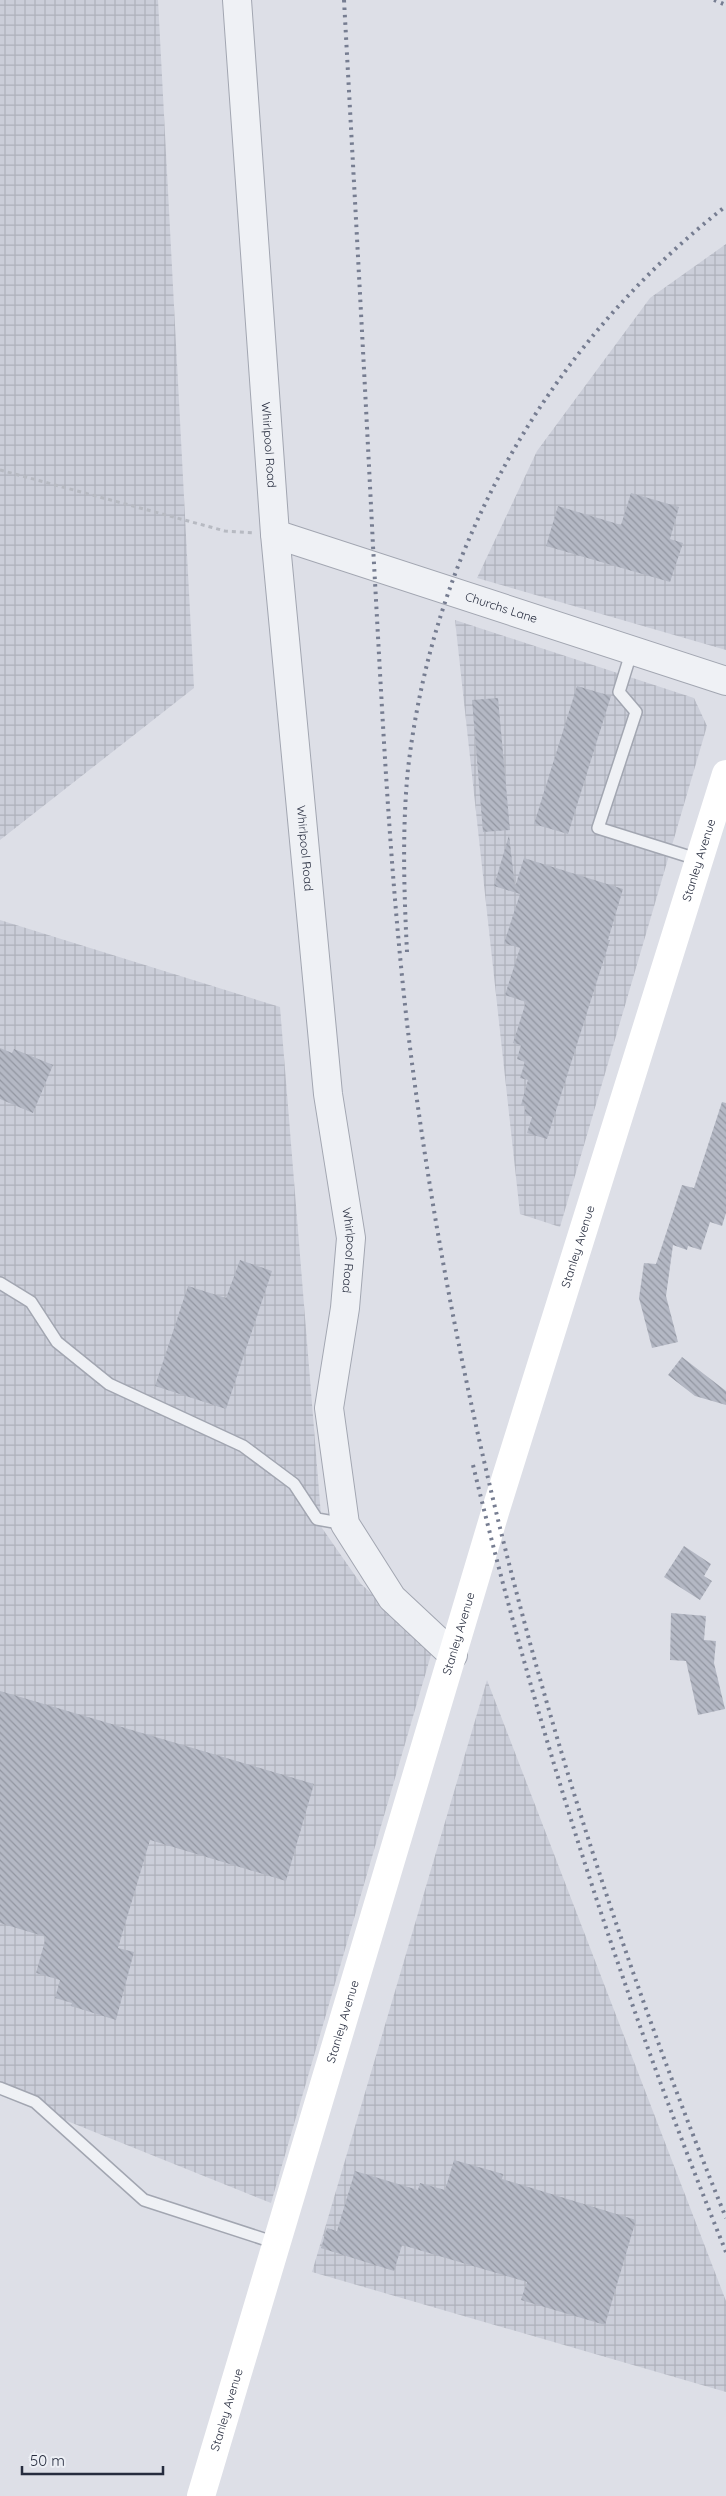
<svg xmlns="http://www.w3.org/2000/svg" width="726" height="2496" font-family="Quicksand,sans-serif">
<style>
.industrial{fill:url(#industrial-grid)}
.building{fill:url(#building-back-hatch)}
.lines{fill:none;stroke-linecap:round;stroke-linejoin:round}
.service-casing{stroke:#a2a6b1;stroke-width:14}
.tertiary-casing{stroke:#a2a6b1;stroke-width:30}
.path{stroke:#b7bac2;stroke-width:3;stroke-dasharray:4 4;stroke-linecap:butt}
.service{stroke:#eff1f5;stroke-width:11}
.tertiary{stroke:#eff1f5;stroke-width:28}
.secondary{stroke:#fff;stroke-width:28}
.rail{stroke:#767d91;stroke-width:4;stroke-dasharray:2.5 5;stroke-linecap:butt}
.labels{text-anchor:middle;stroke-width:4;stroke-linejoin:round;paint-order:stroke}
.street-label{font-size:12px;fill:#262c3e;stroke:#eceff5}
</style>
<defs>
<pattern id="industrial-grid" width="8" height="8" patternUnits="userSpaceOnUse" patternTransform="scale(1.25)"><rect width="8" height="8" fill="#cbced9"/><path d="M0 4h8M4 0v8" fill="none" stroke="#aeb1bb"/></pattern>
<pattern id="building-back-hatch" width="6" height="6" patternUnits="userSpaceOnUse" patternTransform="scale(1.25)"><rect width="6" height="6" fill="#b4b8c4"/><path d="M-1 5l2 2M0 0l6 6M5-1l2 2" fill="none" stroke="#9296a1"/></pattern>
</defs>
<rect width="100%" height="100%" fill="#dddfe7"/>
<path class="industrial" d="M0 0H158L194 688 0 840Z
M726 244V650L477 578 537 451 650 298Z
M455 620 694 698 707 726 560 1227 520 1214Z
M0 920 280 1007 322 1528 361 1584 433 1648 271 2203 0 2094Z
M487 1680 726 2301V2392L312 2272Z"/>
<path class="building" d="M631 493 679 507 670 539 683 543 670 582 546 546 558 506 621 525Z
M577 686 611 696 568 834 534 824Z
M498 698 510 830 483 832 472 700Z
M509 835 515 887 524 858 623 889 608 940H610L547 1139 527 1133 532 1117 524 1114 526 1106 521 1105 528 1080 520 1078 525 1062 517 1059 521 1045 513 1043 526 1002 505 995 520 948 504 943 520 894 494 886Z
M0 1048 12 1053 14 1049 53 1065 33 1113 0 1099Z
M722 1102 726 1103V1213L722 1226 710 1222 701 1250 688 1246 687 1250 673 1245 666 1296 678 1342 652 1348 639 1298 644 1263 656 1264 682 1185 694 1188Z
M240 1260 272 1271 226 1409 155 1386 188 1286 226 1298Z
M682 1357 726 1391V1405L695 1396 668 1375Z
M684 1546 711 1564 704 1576 712 1581 700 1600 664 1577Z
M671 1613 706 1616 704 1640 716 1641 714 1663 725 1709 698 1715 686 1661 670 1660Z
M0 1691 314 1784 286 1881 150 1840 118 1948 134 1952 116 2020 71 2006 72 2003 55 1998 60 1980 36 1973 46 1937 0 1923Z
M454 2160 503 2174 502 2179 636 2220 605 2325 521 2300 527 2282 402 2245 394 2271 321 2248 327 2228 337 2231 355 2171 418 2190 420 2183 445 2190Z"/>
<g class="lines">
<g class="service-casing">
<path id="service" d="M632 650 619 692 636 712 598 828 700 860
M0 1283 31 1302 57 1342 109 1384 243 1446 294 1484 317 1519 345 1524
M0 2088 35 2102 144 2200 276 2243"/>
</g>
<g class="tertiary-casing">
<g id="tertiary">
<path id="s1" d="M237 0 275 534 328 1094 351 1238 345 1308 329 1408 345 1524 392 1598 453 1655"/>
<path id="s2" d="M275 534 726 681"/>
</g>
</g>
<path class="path" d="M0 470 225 531 254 533"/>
<use href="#service" class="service"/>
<use href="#tertiary" class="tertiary"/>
<path class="secondary" id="s3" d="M201 2496 496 1509 726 774"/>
<path class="rail" d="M344 0C354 182 364 364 373 546 382 705 389 864 407 1023 456 1433 571 1836 726 2218
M714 0 726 5
M407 952C404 892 402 829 408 769 434 545 549 345 726 206
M473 1465C538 1734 622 1996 726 2252"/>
</g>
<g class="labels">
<g class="street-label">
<text dy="4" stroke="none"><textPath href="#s1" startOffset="446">Whirlpool Road</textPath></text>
<text dy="4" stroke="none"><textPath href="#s2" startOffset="238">Churchs Lane</textPath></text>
<text dy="4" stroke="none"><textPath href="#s1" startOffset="851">Whirlpool Road</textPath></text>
<text dy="4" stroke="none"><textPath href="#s3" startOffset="1710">Stanley Avenue</textPath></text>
<text dy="4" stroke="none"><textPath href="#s3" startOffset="1305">Stanley Avenue</textPath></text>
<text dy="4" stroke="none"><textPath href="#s1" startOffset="1256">Whirlpool Road</textPath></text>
<text dy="4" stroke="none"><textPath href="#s3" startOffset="900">Stanley Avenue</textPath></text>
<text dy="4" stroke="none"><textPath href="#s3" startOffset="495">Stanley Avenue</textPath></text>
<text dy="4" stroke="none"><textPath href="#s3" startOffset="90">Stanley Avenue</textPath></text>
</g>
</g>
<path d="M22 2466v8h141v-8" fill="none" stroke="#262c3e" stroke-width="2.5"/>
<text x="30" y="2466" font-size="15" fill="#262c3e" stroke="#eceff5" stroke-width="4" paint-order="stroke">50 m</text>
</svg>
